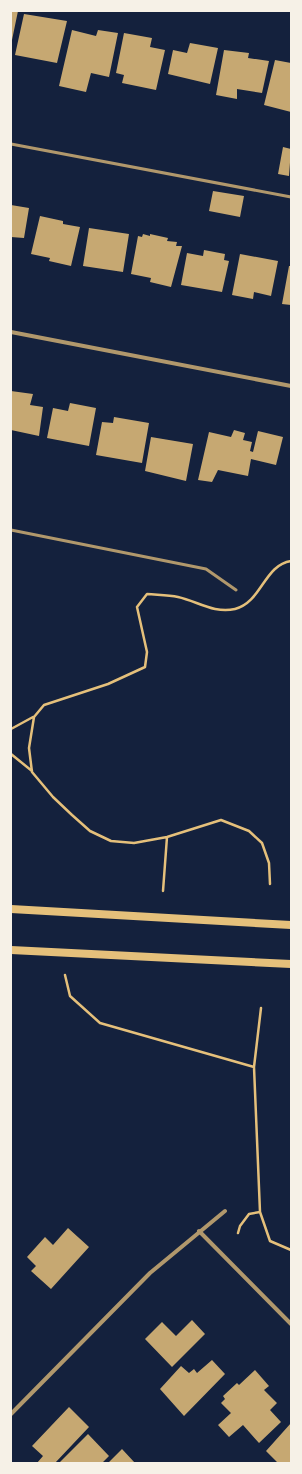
<svg xmlns="http://www.w3.org/2000/svg" width="302" height="1474" font-family="Karla,sans-serif">
<style>
.building{fill:#c6a872}
.lines{fill:none;stroke-linecap:round;stroke-linejoin:round}
.path{stroke:#e5c07b;stroke-width:2.5}
.service{stroke:#b1986c;stroke-width:3}
.minor{stroke:#b1986c;stroke-width:4}
.secondary{stroke:#e5c07b;stroke-width:8}
</style>
<rect width="100%" height="100%" fill="#14213d"/>
<path class="building" d="M11 11H18L12 40H11Z
M24 14 67 21 57 63 15 55Z
M72 30 96 36 98 30 118 33 109 77 91 73 86 92 59 86Z
M124 33 152 38 150 47 165 50 156 90 122 83 124 75 116 73Z
M190 43 218 48 210 84 168 74 173 50 187 53Z
M224 50 249 53 248 58 269 61 262 93 237 89V99L216 95Z
M275 60 291 63V112L264 105Z
M283 147 291 149 289 176 278 174Z
M213 191 244 196 240 217 209 211Z
M11 205 29 208 24 238 11 237Z
M40 216 63 221V224L80 227 71 266 49 261 50 258 31 254Z
M89 228 129 234 123 272 83 266Z
M143 234 150 236V234L168 238 167 241 177 242 176 246H182L171 287 150 282 151 278 131 274 138 236 142 237Z
M204 250 225 254 224 260 229 261 222 292 181 285 187 253 203 256Z
M240 254 278 261 271 296 254 292 253 299 232 295Z
M289 266H291V305L282 304Z
M11 391 33 394 30 405 43 407 39 436 11 430Z
M70 403 96 408 89 446 47 438 53 408 68 411Z
M114 417 149 423 142 463 96 455 102 422 113 423Z
M234 430 245 433 243 440 252 442 250 451 253 452 258 431 283 437 276 465 251 459 248 476 218 470 212 482 198 480 209 432 231 437Z
M151 437 193 444 186 481 145 471Z
M68 1228 89 1247 51 1289 31 1271 36 1266 27 1257 45 1237 53 1245Z
M192 1320 205 1334 172 1367 145 1339 162 1322 176 1336Z
M212 1360 225 1374 184 1416 160 1389 181 1366 189 1373 194 1369 197 1373Z
M255 1370 269 1386 264 1390 277 1403 270 1410 281 1422 259 1443 243 1425 229 1437 218 1425 231 1413 221 1403 225 1399 223 1396 237 1383 239 1385Z
M69 1407 89 1427 55 1463H37L43 1456 32 1446Z
M291 1423V1463H278L266 1451Z
M88 1434 109 1456 102 1463H59Z
M122 1449 135 1463H108Z"/>
<g class="lines">
<path class="path" d="M11 729 33 717
M11 754 32 771
M270 884 269 863 262 843 249 831 221 820 167 837 134 843 111 841 90 831 72 815 53 797 32 772 29 748 34 717 44 705 108 684 145 667 147 652 137 607 147 594C157 595 168 595 178 597 197 601 214 614 235 609 262 602 264 565 291 561
M163 891 167 837
M65 975 70 996 100 1023 254 1067
M261 1008 254 1067 260 1212 270 1241 291 1250
M238 1233 240 1226 249 1214 260 1212"/>
<path class="service" d="M11 144 291 197
M11 530 206 569 236 590"/>
<path class="minor" d="M11 332 291 386
M199 1231 291 1324
M11 1414 150 1273 225 1211"/>
<path class="secondary" d="M11 909 291 925
M11 950 291 964"/>
</g>
<rect width="302" height="1474" fill="none" stroke="#f6f1e7" stroke-width="24"/>
</svg>
